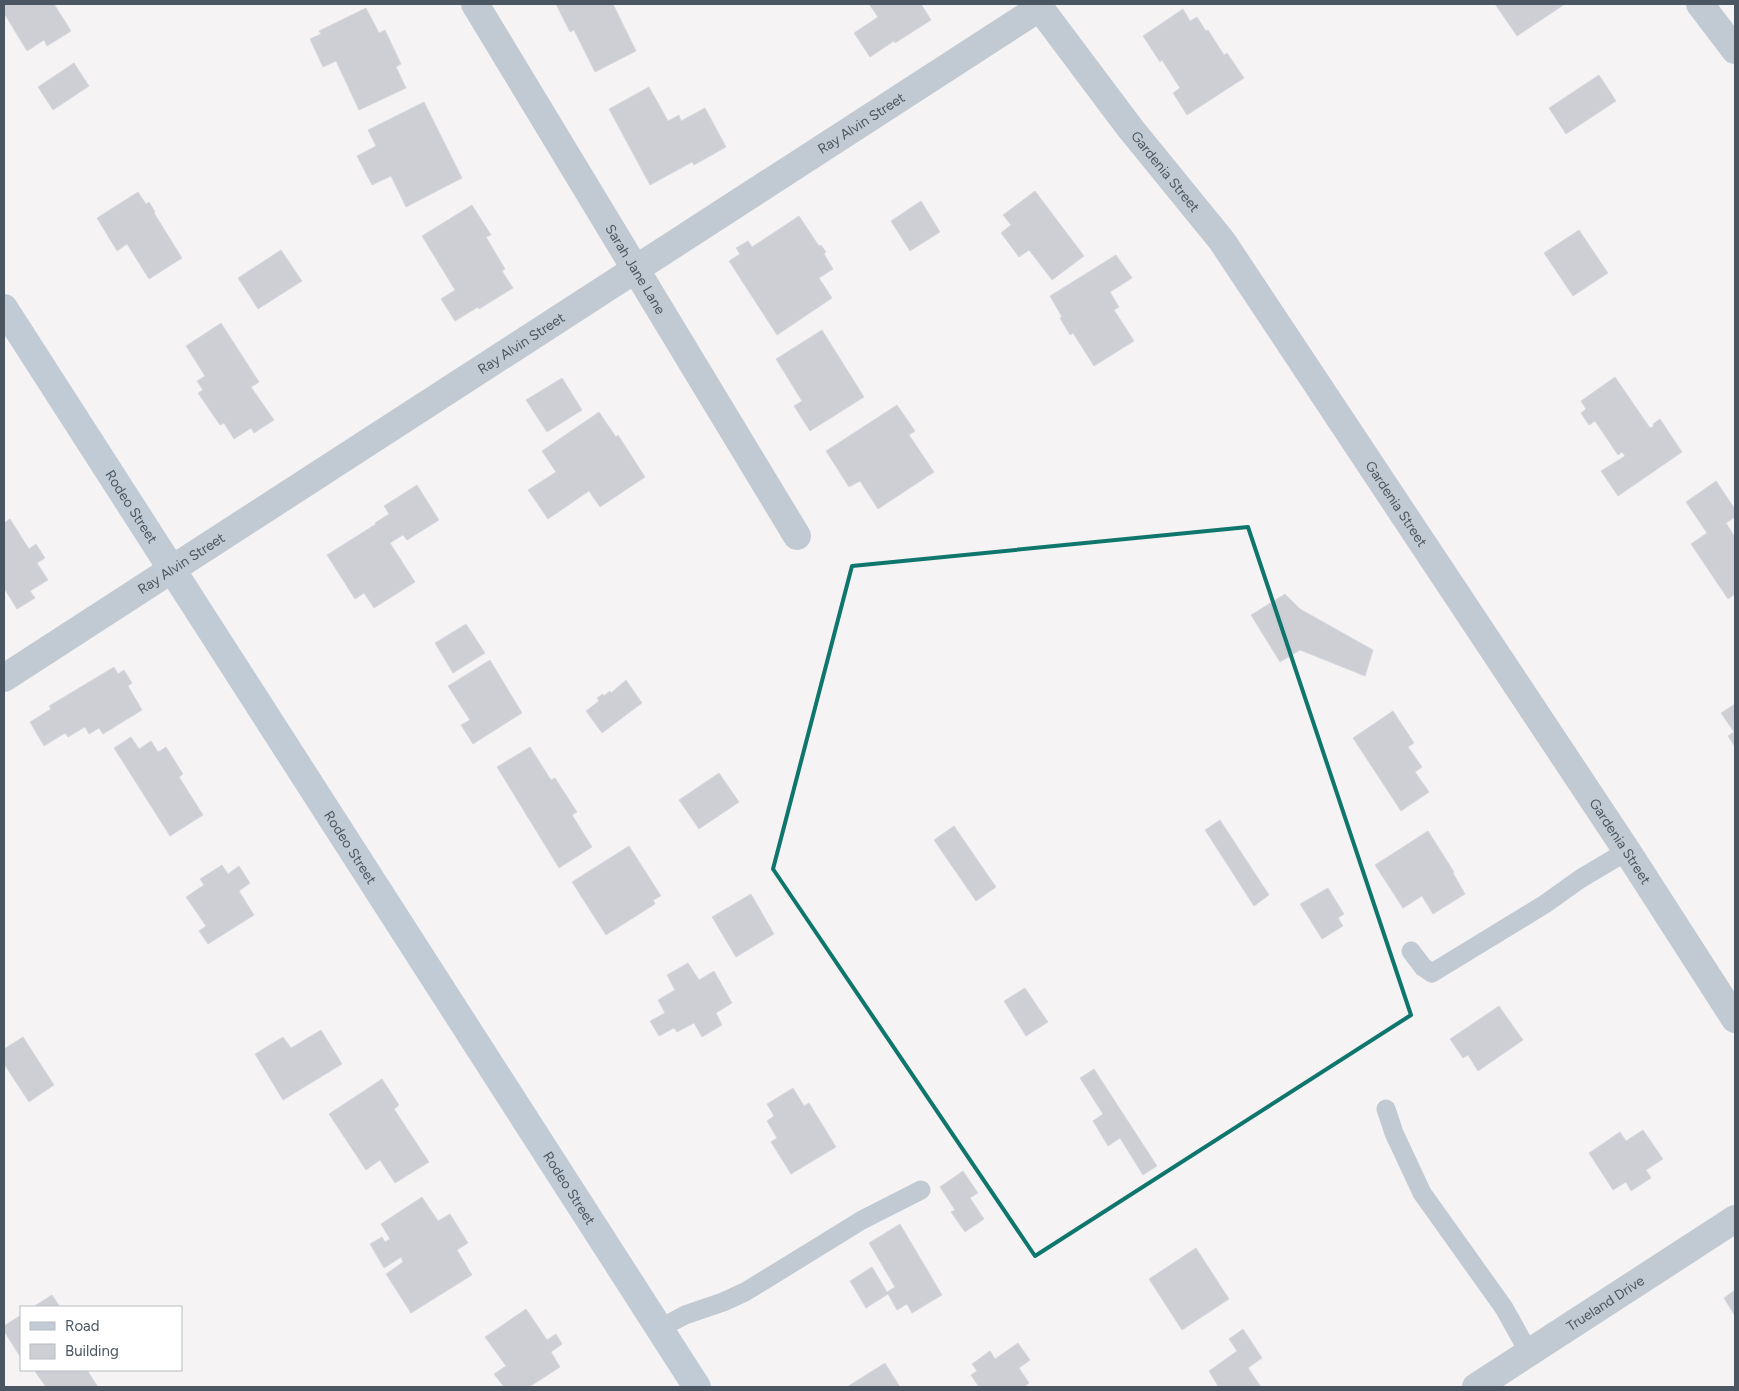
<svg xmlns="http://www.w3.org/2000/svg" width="1739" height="1391" font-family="Figtree,sans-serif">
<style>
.building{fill:#cdcfd5;stroke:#d7d9de}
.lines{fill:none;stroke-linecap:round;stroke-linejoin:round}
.lane{stroke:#c1cad2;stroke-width:19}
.street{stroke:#c1cad2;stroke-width:28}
.secondary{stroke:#c1cbd6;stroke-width:28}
.marked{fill:none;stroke:#0f766e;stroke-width:4;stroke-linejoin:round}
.labels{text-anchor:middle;stroke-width:5;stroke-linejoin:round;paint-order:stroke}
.street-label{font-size:14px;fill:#4a5661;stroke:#fff}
</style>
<rect width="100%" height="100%" fill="#f5f3f3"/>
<path class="building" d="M4 4H54L71 31 47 46 44 40 27 51 4 13Z
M556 4H613L636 51 595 72 574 30 570 32Z
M869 4H921L931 20 895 43 894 41 870 57 854 33 878 17Z
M1495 4H1565L1517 36Z
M366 8 379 33 385 30 401 64 396 67 406 88 359 110 336 61 323 67 310 39 321 34 319 31Z
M1183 9 1190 21 1197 17 1206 31 1208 30 1224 55 1227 53 1244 78 1187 115 1173 93 1180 88 1162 60 1160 62 1143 36Z
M74 63 89 86 53 110 38 87Z
M1599 75 1616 101 1566 134 1549 108Z
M649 87 668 121 679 115 681 121 705 108 726 147 694 165 692 162 650 185 609 109Z
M424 102 462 178 406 207 391 176 372 185 357 156 376 146 368 130Z
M1035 191 1084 256 1052 280 1029 250 1019 257 1001 233 1011 225 1003 215Z
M138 192 146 204 149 202 155 212 154 213 182 258 149 279 127 244 117 251 97 218Z
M921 201 940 232 910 251 891 221Z
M472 205 491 235 486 237 505 269 502 271 513 288 479 309 478 307 455 321 441 299 455 290 422 236Z
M799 216 819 246 821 245 826 252 824 254 833 269 819 278 832 298 777 335 729 261 740 254 736 248 748 241 752 247Z
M1579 230 1608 273 1573 296 1544 253Z
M281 250 302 281 258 309 238 278Z
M1116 255 1132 278 1110 292 1119 307 1114 310 1134 341 1094 366 1073 333 1070 335 1060 318 1062 317 1050 296Z
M221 323 259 382 251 387 274 420 254 433 251 428 234 439 224 423 220 425 198 393 203 390 197 381 205 376 186 346Z
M822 330 864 397 810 431 794 406 802 401 776 359Z
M1615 377 1650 428 1654 426 1653 424 1660 419 1682 452 1618 496 1601 471 1625 456 1622 452 1618 455 1595 421 1589 425 1581 413 1586 409 1581 401Z
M562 378 582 410 547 432 526 400Z
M897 405 915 431 909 435 934 472 878 509 860 481 849 487 826 451Z
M599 412 616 437 618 435 645 477 600 507 589 491 548 519 528 490 556 472 542 451Z
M1716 481 1735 509V517L1726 523 1735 537V594L1728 599 1691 544 1707 533 1686 502Z
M417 485 439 520 407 540 403 535 390 543 415 582 374 608 364 593 355 599 327 555 376 524 375 523 389 514 384 506Z
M10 519 29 549 36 544 45 558 37 563 48 580 30 591 35 598 17 609 4 588V523Z
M1285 594 1300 609 1373 650 1365 676 1300 650 1280 662 1251 615Z
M466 624 485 653 453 673 435 643Z
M490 660 522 713 473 744 461 725 470 720 448 686Z
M114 667 118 674 124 670 132 683 128 686 142 710 103 734 99 728 89 734 85 727 68 737 65 733 44 746 30 722 51 709 49 706Z
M626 680 642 703 602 733 586 711 599 701 597 698 603 694 604 696 610 691 611 693Z
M1735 704V747L1728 736 1734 732 1721 713Z
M1393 711 1414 743 1408 747 1422 767 1415 772 1429 792 1401 811 1353 738Z
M131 737 139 749 151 741 158 752 166 747 183 774 179 777 203 815 170 836 114 748Z
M530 747 551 780 555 778 577 812 572 815 592 847 559 868 497 767Z
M719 773 739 802 699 829 679 800Z
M1220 820 1269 895 1254 906 1205 830Z
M954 826 996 887 976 901 934 840Z
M1428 831 1454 872 1453 873 1465 894 1433 914 1422 896 1403 908 1375 865Z
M629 846 661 896 653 900 655 904 606 935 572 882Z
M222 865 228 874 239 866 250 883 239 891 254 915 208 944 199 931 206 926 186 897 204 885 200 879Z
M1328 888 1344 914 1338 918 1343 926 1322 939 1300 904Z
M751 894 774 934 736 957 712 917Z
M688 963 699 980 714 971 732 1003 716 1013 722 1025 702 1037 694 1023 677 1032 674 1028 659 1036 650 1021 665 1013 658 1000 675 990 667 975Z
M1025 988 1048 1022 1026 1036 1004 1001Z
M1499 1006 1523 1040 1478 1071 1468 1055 1463 1058 1450 1039Z
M321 1030 342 1064 283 1100 255 1054 283 1037 291 1048Z
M23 1037 54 1085 29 1102 4 1064V1049Z
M1094 1069 1157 1166 1143 1175 1120 1138 1108 1146 1093 1121 1103 1114 1080 1078Z
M382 1079 399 1105 394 1109 429 1162 395 1183 380 1160 366 1170 329 1114Z
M793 1088 804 1106 809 1103 836 1147 791 1174 771 1142 777 1138 767 1121 774 1116 767 1104Z
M1643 1130 1663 1159 1646 1170 1651 1178 1631 1191 1626 1182 1613 1190 1589 1153 1620 1132 1626 1141Z
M963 1171 978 1193 970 1198 984 1219 965 1232 951 1212 955 1210 940 1187Z
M422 1197 438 1221 450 1214 468 1243 457 1250 472 1275 411 1313 386 1274 403 1262 401 1257 384 1268 370 1244 382 1237 385 1242 390 1239 381 1224Z
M900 1224 942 1295 912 1313 907 1304 897 1310 888 1294 866 1308 850 1281 872 1267 887 1292 895 1287 869 1243Z
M1196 1248 1229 1299 1182 1330 1149 1279Z
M1735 1290V1316L1724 1298Z
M52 1295 60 1307H33Z
M526 1309 547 1340 556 1334 562 1344 551 1352 560 1367 529 1387H504L494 1374 506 1366 485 1337Z
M21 1315V1358L4 1331V1326Z
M1243 1329 1262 1358 1248 1368 1261 1387H1216L1218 1386 1209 1371 1237 1351 1229 1339Z
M1018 1343 1030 1360 1019 1368 1029 1383 1024 1387H979L971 1375 977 1371 972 1364 990 1351 995 1359Z
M885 1363 900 1387H847Z
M34 1370H87L98 1387H46Z"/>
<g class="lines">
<path class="lane" d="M1411 951 1423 967 1432 973 1545 904 1580 879 1627 851
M1386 1109 1394 1133 1422 1193 1504 1308 1529 1353
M659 1329 685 1315 723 1302 745 1292 862 1220 921 1190"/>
<g class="street">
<path id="s1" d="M475 4 797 536"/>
<path id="s2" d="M1037 4 1130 128 1222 241 1627 851 1735 1019"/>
<path d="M1700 4 1735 50"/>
<path id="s3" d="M4 678 1039 8"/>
<path id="s4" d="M1476 1387 1735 1219"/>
</g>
<path class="secondary" id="s5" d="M4 308 697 1387"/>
</g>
<path class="marked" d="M1248 527 1411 1015 1035 1256 773 869 852 566Z"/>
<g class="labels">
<g class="street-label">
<text dy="5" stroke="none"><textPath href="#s3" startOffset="1021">Ray Alvin Street</textPath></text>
<text dy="5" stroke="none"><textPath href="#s2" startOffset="211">Gardenia Street</textPath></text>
<text dy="5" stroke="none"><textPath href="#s1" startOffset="310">Sarah Jane Lane</textPath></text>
<text dy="5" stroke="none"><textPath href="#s3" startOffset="616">Ray Alvin Street</textPath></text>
<text dy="5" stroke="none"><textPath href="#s2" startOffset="616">Gardenia Street</textPath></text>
<text dy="5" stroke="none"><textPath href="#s5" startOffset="236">Rodeo Street</textPath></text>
<text dy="5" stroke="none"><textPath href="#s3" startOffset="211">Ray Alvin Street</textPath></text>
<text dy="5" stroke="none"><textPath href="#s2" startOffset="1021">Gardenia Street</textPath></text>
<text dy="5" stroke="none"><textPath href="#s5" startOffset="641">Rodeo Street</textPath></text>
<text dy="5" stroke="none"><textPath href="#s5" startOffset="1046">Rodeo Street</textPath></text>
<text dy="5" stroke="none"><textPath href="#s4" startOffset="154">Trueland Drive</textPath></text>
</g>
</g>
<rect width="1739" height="1391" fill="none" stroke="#4a5661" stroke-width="10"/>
<rect x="20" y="1306" width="162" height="65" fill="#ffffff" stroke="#b7bbc0"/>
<rect x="30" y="1322" width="25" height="8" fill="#c1cbd6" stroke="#b7bbc0"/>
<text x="65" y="1331" font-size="15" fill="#4a5661">Road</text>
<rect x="30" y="1344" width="25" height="15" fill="#cdcfd5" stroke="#b7bbc0"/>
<text x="65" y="1356" font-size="15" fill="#4a5661">Building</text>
</svg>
